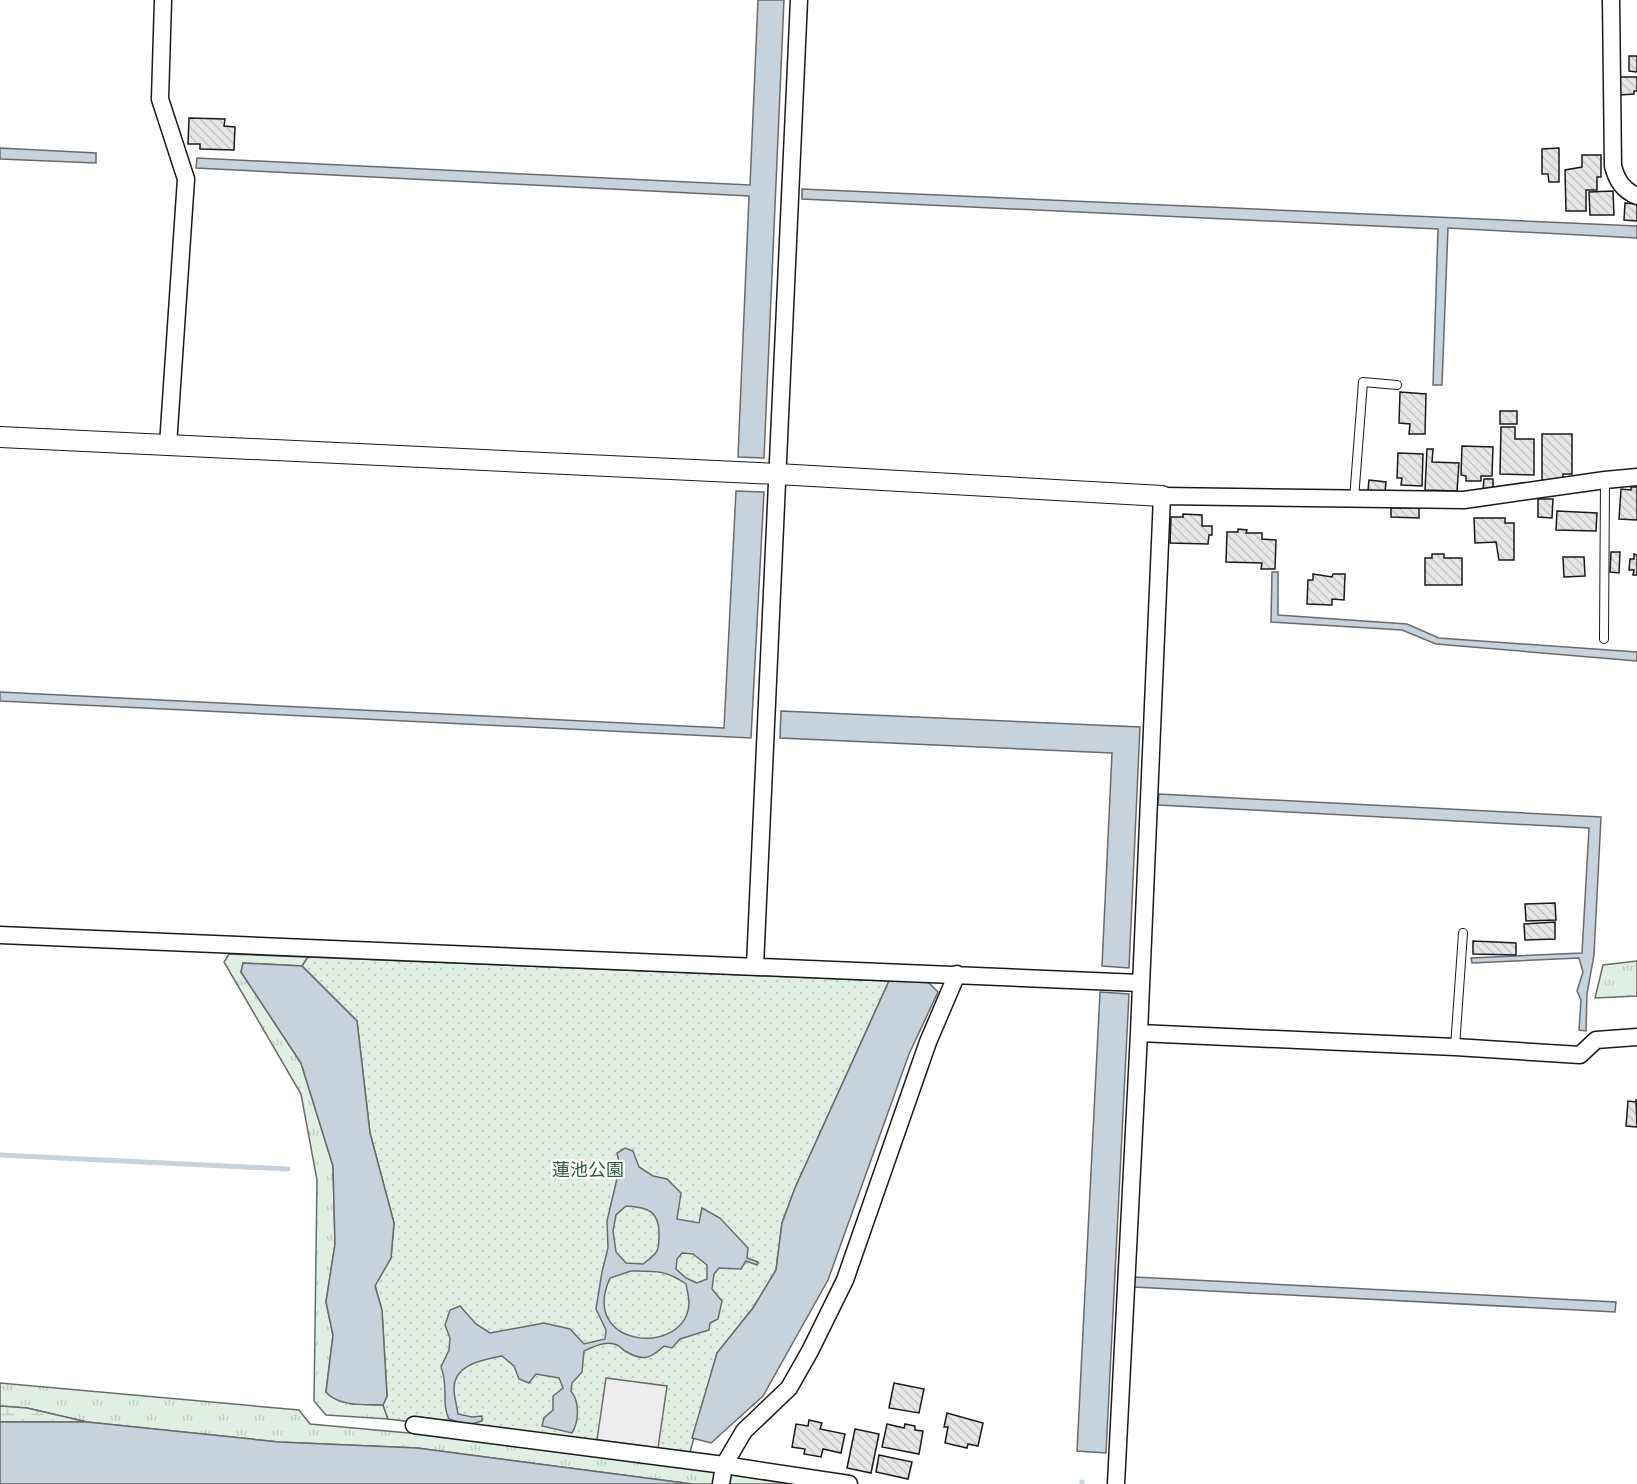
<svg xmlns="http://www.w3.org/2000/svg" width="1637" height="1484" font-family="'Archivo Narrow','Noto Sans JP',sans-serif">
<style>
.grass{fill:url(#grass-tufts);stroke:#6a6a6a;stroke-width:1.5}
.wetland{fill:url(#wetland-marsh);stroke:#6a6a6a;stroke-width:1.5}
.park{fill:url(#park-dots);stroke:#6a6a6a;stroke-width:1.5}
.parking{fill:#ededed;stroke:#6a6a6a;stroke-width:1.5}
.water{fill:#c6d2dc;stroke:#6a6a6a;stroke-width:1.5;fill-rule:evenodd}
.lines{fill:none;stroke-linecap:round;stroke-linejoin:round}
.stream{stroke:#c6d2dc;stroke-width:5}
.building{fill:url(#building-back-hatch);stroke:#1a1a1a;stroke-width:1.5}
.service-casing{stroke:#1a1a1a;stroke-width:10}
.minor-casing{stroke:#1a1a1a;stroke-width:19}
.tertiary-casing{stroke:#1a1a1a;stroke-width:22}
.service{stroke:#fff;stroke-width:8}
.minor{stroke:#fff;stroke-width:16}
.tertiary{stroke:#fff;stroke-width:20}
.labels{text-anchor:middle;stroke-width:4.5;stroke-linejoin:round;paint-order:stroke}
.park-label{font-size:18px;fill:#2b5a34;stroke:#fff}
</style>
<defs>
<pattern id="grass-tufts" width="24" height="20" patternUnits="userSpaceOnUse" patternTransform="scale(1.5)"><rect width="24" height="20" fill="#e0efe3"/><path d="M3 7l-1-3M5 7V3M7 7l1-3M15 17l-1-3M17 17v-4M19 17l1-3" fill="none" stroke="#c0ccc2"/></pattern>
<pattern id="wetland-marsh" width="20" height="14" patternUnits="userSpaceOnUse" patternTransform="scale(1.5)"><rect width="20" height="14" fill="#e0efe3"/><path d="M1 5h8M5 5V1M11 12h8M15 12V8" fill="none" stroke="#c0ccc2"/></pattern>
<pattern id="park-dots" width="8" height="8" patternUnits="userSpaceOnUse" patternTransform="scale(1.5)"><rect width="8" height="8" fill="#e0efe3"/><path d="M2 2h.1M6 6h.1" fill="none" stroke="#c0ccc2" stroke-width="1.8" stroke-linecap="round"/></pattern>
<pattern id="building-back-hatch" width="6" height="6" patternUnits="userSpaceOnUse" patternTransform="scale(1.5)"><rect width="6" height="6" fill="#e6e6e6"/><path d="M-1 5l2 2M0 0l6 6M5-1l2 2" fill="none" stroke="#c5c5c5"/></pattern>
</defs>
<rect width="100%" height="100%" fill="#fff"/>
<path class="grass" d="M229 954 308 957 302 966 243 963 241 972 301 1063 333 1166 335 1244 326 1302 333 1335 326 1392 352 1404 383 1405 388 1419 326 1415 314 1401 317 1180 301 1094 224 962Z
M1637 961V996L1595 998 1603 965Z
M0 1383 299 1410 310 1424 486 1440 801 1484H692L417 1448 279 1442 87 1422 27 1408 0 1406Z"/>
<path class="wetland" d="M0 1406 27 1408 87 1422H0Z"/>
<path class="park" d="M308 957 889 981 795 1188 782 1223 776 1270 753 1308 717 1353 689 1456 388 1419 383 1405 387 1396 382 1311 375 1285 391 1258 394 1223 370 1133 357 1021 302 966Z"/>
<path class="parking" d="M606 1378 667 1386 658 1448 597 1440Z"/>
<path class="water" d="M758 0H784L764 458 738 457 749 196 196 168 197 158 750 185Z
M0 148 96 153V163L0 159Z
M802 189 1637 226V238L1448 228 1442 385H1433L1438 229 802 199Z
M736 491 764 492 751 738 0 701V692L724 728Z
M1272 572H1278V615L1407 624 1439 638 1637 652V661L1436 644 1402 630 1271 622Z
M781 711 1140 727 1129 968 1102 966 1112 753 780 738Z
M1159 794 1601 817 1594 955 1587 994 1586 1031 1579 1030 1581 1000 1577 991 1583 972 1579 958 1472 963 1471 958 1582 953 1589 828 1158 805Z
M243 963 302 966 357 1021 370 1133 394 1223 391 1258 375 1286 382 1310 387 1396 383 1405C365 1404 338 1407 326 1392L333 1335 326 1302 335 1244 333 1166 301 1063 241 972Z
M889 981H927L938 992 909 1054 828 1280 763 1396 711 1443 692 1438 717 1353 753 1308 776 1270 782 1223 795 1188Z
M1100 992 1129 994 1106 1453 1077 1451Z
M625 1148 633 1151 639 1167 653 1176 667 1179 681 1193 677 1219 699 1223 702 1208 720 1218 748 1248 747 1258 758 1262 757 1265 746 1261 741 1269 719 1268 714 1274 712 1289 722 1301 718 1319 710 1323 709 1330 680 1339 672 1348 664 1346C649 1360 642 1361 625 1351 622 1349 620 1346 617 1345 607 1340 593 1347 584 1351L582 1372 572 1383 571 1391C580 1402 579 1421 572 1433L542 1426 544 1418 553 1410V1396L563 1388 559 1378 536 1374 529 1383 519 1379 514 1366 502 1356C483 1360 454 1364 454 1389 454 1397 457 1406 458 1414L472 1417 482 1416V1421L468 1425 449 1419C441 1404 449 1386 441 1367L449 1350 450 1338 445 1325 450 1310 460 1306 476 1324 490 1333 544 1323 570 1329 584 1344 605 1339 606 1330 596 1309 602 1272 608 1248 607 1221 620 1166 617 1153ZM626 1206C649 1207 660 1212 659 1236 659 1241 659 1246 657 1251 654 1256 648 1260 643 1264L626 1263 616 1252 613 1231 616 1215ZM682 1253 693 1254 707 1265V1279L697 1283 686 1278 676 1269 677 1259ZM631 1271C655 1271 666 1270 686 1284 687 1290 689 1297 689 1303 687 1357 578 1349 610 1278Z
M1135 1277 1616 1302 1615 1312 1134 1287Z
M0 1422H87L279 1442 417 1448 692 1484H0Z"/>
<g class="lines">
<path class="stream" d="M0 1155 288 1169
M1082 1484V1482"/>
</g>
<path class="building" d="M1629 56H1637V72L1629 71Z
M1620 77H1637V91H1634V94L1620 95Z
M189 118 225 119 224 126 235 127 234 150 200 149V144H188Z
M1559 148V182H1549L1548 174H1542V149Z
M1582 155H1601V177H1597V190H1586V211H1566L1565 170 1582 167Z
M1613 191 1614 215H1590L1589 192Z
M1625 203 1637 204V221L1624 220Z
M1400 392 1426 394 1425 434H1409L1410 424 1399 423Z
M1500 411H1517V424H1500Z
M1501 427H1515V439H1534V475L1500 474Z
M1542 434H1572V474H1563V480H1542Z
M1462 446 1493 447 1492 476H1481V481H1466V476L1461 475Z
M1427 449H1433L1432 462 1459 463 1457 491 1425 490Z
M1398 453 1423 454 1422 486 1401 485 1402 478H1397Z
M1484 479H1493V490H1483Z
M1369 480 1386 482 1385 492 1368 490Z
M1631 487H1637V520L1619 519 1621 489 1631 490Z
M1538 499H1553L1552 518 1538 517Z
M1391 508H1419V518L1391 517Z
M1557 511 1597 513 1596 531 1556 530Z
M1183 514 1202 515V526H1212V535H1209L1208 544 1170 543 1171 517H1183Z
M1474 518H1505V523H1514V560H1499L1496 542 1475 543Z
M1238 529 1247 530 1246 533H1262V539L1276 540 1275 569H1261L1262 563 1226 562 1227 532H1238Z
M1611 552H1620L1619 573 1610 572Z
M1432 554H1444V558H1462V585H1425V558H1432Z
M1634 554 1637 555V575H1633L1634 570H1629L1630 559H1634Z
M1563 557H1584L1585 576 1564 577Z
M1313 574 1332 577 1333 574H1345L1344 600 1332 599V605L1307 604 1308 580H1313Z
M1555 903 1556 920 1526 921 1525 904Z
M1555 922V939L1525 940 1524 924Z
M1473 941 1516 943V955L1473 954Z
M1636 1099 1637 1127 1626 1126 1628 1101 1636 1102Z
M894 1383 924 1389 919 1413 889 1408Z
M947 1413 983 1423 978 1446 968 1444 967 1448 945 1443 948 1427H944Z
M809 1420 822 1423 820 1429 845 1434 841 1453 823 1449 821 1457 804 1454 805 1449 792 1447 796 1424 808 1426Z
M887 1424 904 1428 905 1424 915 1426V1430L923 1431 919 1454 882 1447Z
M855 1429 879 1434 871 1473 847 1468Z
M879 1455 912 1462 908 1479 876 1472Z"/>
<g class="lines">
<g class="service-casing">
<path id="service" d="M1354 499 1363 382 1397 385
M1604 639 1605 480
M1455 1047 1463 933"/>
</g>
<g class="minor-casing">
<path id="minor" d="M163 0 160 99 186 179 168 445
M1611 0 1613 166C1617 181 1623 190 1637 196
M0 935 1140 983
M755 966 799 0
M1139 1033 1455 1047 1580 1055 1596 1040 1637 1037
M414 1425 724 1465 849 1484
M721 1484 724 1465 744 1431 789 1388 810 1351 845 1280 928 1042 957 974
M1116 1484 1139 1033 1162 496 1464 500 1605 480 1637 477"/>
</g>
<g class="tertiary-casing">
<path id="tertiary" d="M0 437 777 474 1162 496"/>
</g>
<use href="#service" class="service"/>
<use href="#minor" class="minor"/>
<use href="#tertiary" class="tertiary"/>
</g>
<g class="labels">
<g class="park-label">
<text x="588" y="1176">蓮池公園</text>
</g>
</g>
</svg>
